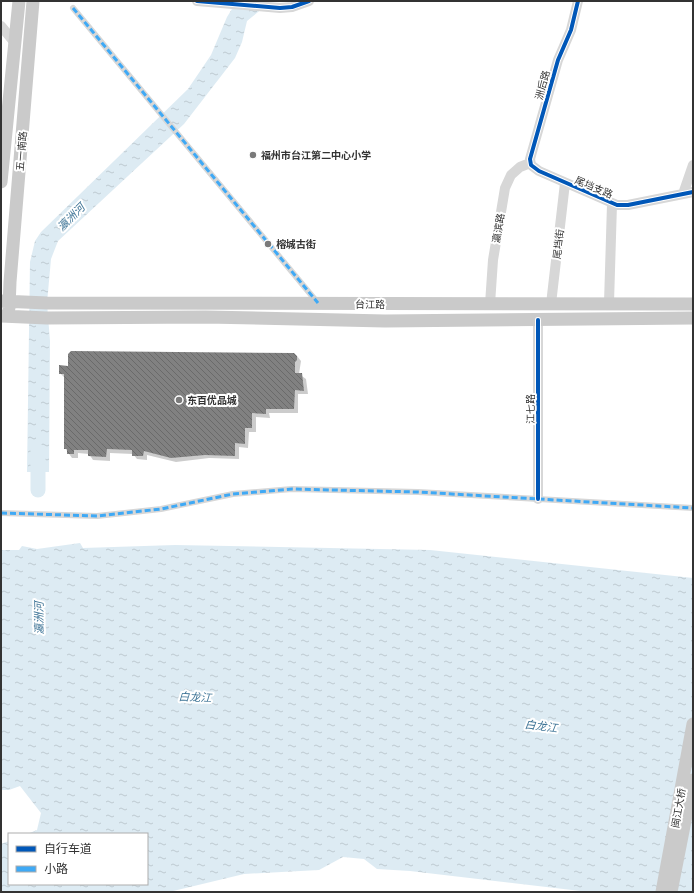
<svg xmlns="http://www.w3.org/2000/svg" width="694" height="893" font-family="Arial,'Noto Sans SC',sans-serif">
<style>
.water{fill:url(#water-ripples)}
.shadow{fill:#0003}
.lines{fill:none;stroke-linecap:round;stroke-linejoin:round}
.river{stroke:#ddebf3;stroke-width:15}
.building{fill:url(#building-back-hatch)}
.pedestrian{stroke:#d7d7d7;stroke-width:6}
.tertiary{stroke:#d7d7d7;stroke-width:10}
.primary{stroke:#cacaca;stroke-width:13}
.quiet{stroke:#3fa9f5;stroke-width:3;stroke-dasharray:6 3;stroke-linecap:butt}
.cycleway-casing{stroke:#fff;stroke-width:6}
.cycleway{stroke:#0057b8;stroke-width:4}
.poi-dot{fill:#7a7a7a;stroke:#fff;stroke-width:1.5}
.labels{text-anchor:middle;stroke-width:4;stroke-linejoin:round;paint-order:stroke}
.street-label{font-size:10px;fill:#333;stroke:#fff}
.poi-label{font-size:10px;font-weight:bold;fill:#333;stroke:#fff;text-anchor:start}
.water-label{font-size:11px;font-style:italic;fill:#3f7597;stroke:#fff}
</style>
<defs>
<pattern id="water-ripples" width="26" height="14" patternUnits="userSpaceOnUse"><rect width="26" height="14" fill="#ddebf3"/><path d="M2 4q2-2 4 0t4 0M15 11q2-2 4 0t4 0" fill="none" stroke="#becad1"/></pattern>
<pattern id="building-back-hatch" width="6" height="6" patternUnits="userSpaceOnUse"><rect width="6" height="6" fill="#818181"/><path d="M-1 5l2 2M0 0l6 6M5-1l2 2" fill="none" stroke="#6a6a6a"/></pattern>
</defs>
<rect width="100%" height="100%" fill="#fff"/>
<path class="water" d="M237 1H265L263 8 247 21 242 42 235 58 184 124 58 241 51 259 47 303 50 341 49 472H27L30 262 35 241 41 232 188 89 211 55 227 17Z
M80 543 83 548 175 545 430 550 693 578V892H589L410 871 377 869 364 859 343 857 319 870 244 874 169 892H1V844L9 841V884H147V834H27L37 830 41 813 20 786 9 790H1V550H19L22 546 37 549Z"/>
<path class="shadow" d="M297 356 301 361 299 374 306 379 308 394H298V413H269L270 418 256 417V432H249L248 448 239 447V459L209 458 176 462 147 455V460L137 459 133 454 110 453V461L93 460 89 454 78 453V458H72L65 448V378L60 373 69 367Z"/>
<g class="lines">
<path class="river" d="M38 490V451"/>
</g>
<path class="building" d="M71 351 294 353 297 356V360L295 362V373H302L304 391 295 390 294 409H266V414L252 413V428H245V444L235 443V456L205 455 171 458 144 451 143 456H132V450L107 449 106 457 88 456V450H74V454H67V449H64V374H59V365L68 366V354Z"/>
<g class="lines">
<path class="pedestrian" d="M73 8 317 302
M1 513 97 516 161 509 233 494 292 489 418 492 693 508"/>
<path class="tertiary" d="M197 1 280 8 292 7 309 1
M578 1 571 30 558 60 530 159 531 165 539 171 617 205H628L693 192
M1 26 15 43
M683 194 693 165
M609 303 612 204
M490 304 493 260 505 188 511 175 520 167 530 163
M551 304 565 183
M538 499V320"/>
<path class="primary" d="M1 182 19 1
M1 301 47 303 693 304
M9 308 10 282 33 1
M1 316 47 318 206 317 385 321 693 318
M662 892 693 724
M671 892 693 780"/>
<path class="quiet" d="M73 8 318 303
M1 513 97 516 161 509 233 494 292 489 418 492 693 508"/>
<g class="cycleway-casing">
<path id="cycleway" d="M197 1 280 8 292 7 309 1
M578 1 571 30 558 60 530 159 531 165 539 171 617 205H628L693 192
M538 499V320"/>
</g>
<use href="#cycleway" class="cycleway"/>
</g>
<g class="poi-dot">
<circle cx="253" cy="155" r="4"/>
<circle cx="268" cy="244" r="4"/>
<circle cx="179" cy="400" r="4"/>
</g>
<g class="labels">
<g class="street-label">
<text transform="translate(542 85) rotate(-75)" y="4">洲后路</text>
<text transform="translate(21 151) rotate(-85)" y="4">五一南路</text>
<text transform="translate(594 187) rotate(23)" y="4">尾垱支路</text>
<text transform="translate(498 228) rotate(-81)" y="4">瀛滨路</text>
<text transform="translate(558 244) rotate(-83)" y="4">尾垱街</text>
<text x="370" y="308">台江路</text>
<text transform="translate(530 409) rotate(-90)" y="4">江七路</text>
<text transform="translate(678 808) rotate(-80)" y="4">闽江大桥</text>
</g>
<g class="poi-label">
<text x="261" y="159">福州市台江第二中心小学</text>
<text x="276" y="248">榕城古街</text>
<text x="187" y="404">东百优品城</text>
</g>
<g class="water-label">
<text transform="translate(71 217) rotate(-45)" y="4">瀛洲河</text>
<text transform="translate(39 618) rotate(-91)" y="4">瀛洲河</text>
<text transform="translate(195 697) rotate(3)" y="4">白龙江</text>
<text transform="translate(541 726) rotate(7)" y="4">白龙江</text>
</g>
</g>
<rect width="694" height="893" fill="none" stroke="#333333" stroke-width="4"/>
<rect x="8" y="833" width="140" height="52" fill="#ffffff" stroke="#adadad"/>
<rect x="16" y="846" width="20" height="6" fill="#0057b8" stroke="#adadad"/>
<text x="44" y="853" font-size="12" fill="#333333">自行车道</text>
<rect x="16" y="866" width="20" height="6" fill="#3fa9f5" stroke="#adadad"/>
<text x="44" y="873" font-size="12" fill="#333333">小路</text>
</svg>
